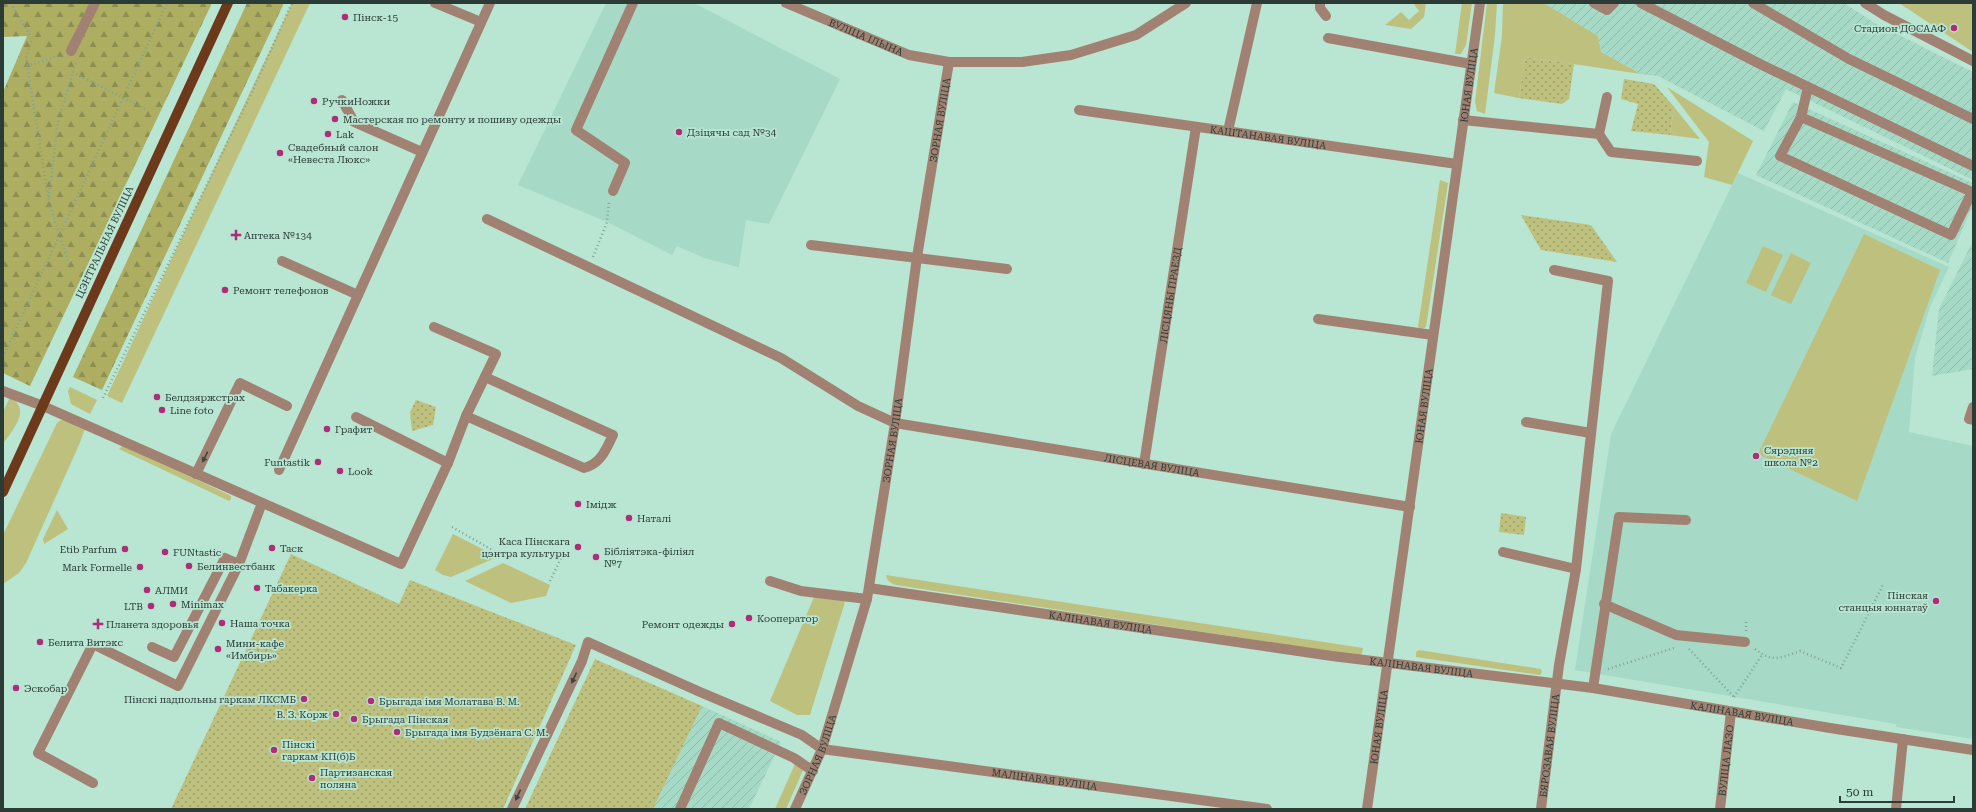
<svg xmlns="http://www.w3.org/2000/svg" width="1976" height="812" font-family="'Roboto Serif',serif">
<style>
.built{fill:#a6dac6}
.industrial{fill:url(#industrial-furrows)}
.green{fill:#bec07d}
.forest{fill:url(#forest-firs)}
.park{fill:url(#park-dots)}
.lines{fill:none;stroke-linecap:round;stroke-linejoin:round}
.path{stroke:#81a295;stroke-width:2.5;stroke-dasharray:1 3;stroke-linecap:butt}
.minor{stroke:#a18272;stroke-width:10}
.major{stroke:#6d391b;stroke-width:10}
.oneway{fill:#3d463f}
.poi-dot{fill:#ae2d79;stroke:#b9e5d3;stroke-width:1.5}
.labels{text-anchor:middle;stroke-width:3.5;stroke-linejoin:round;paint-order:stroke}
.poi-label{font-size:10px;fill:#2b3c36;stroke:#b9e5d3;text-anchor:start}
.street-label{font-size:10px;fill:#2b3c36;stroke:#b9e5d3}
</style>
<defs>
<pattern id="industrial-furrows" width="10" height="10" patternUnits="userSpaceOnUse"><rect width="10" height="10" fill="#a6dac6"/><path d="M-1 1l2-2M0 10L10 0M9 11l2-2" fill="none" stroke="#8fbcab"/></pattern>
<pattern id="forest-firs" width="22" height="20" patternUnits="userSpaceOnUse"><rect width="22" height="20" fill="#adae61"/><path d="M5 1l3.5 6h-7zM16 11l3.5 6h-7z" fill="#8d8f51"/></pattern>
<pattern id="park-dots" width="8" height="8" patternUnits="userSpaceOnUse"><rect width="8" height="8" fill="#bec07d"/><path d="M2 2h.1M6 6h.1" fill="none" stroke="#9b9d67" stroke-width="1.8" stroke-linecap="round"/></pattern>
</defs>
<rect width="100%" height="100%" fill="#b9e5d3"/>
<path class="built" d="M606 3H694L840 79 769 224 746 220 739 266 738 267 704 258 677 246 672 255 607 222 518 185Z
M1738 173 1949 267 1930 307 1915 358 1909 432 1973 446V739L1896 727V724L1575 670 1611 434Z"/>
<path class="industrial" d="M1544 3H1844L1875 23 1973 72V180L1786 89 1764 131 1658 76 1641 74 1601 52 1598 36Z
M1793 102 1973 183V205L1948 263 1756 175Z
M1973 241V369L1932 376 1939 309Z
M702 706 781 742 749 809H653Z"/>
<path class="green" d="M292 3H310L122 403 107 396Z
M1413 3H1426L1424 17 1411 29 1385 25 1401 12 1409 20 1419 11Z
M1462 3H1472L1466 45 1461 54H1455Z
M1487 3H1497L1495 35 1485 114 1477 111 1475 102Z
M1503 3H1544L1598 36 1601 52 1641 74 1525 57 1519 98 1494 93 1502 36Z
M1899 3H1973V52Z
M1667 87 1753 141 1732 185 1704 177 1709 142Z
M1674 107 1700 139 1670 135Z
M1440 180 1448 183 1426 327 1421 329 1418 327Z
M1864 234 1940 270 1857 501 1758 454Z
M1763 246 1783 255 1766 292 1746 283Z
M1791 253 1811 263 1791 304 1771 295Z
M70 387 97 400 90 414 71 404 68 391Z
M10 397C32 410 13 429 3 444V412Z
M69 419 86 426 79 445 26 563 19 573 3 584V535L57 423 61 420Z
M124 444 231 496V499L229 501 225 499 119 449Z
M57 510 68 529 44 544 43 539Z
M453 534 496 556 495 558 451 577 443 575 435 570Z
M503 563 550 585 546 596 511 603 465 581Z
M886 575 1363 648 1361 656 896 585C890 583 887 581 886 575Z
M814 597 841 600 845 602 810 715H797L770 701Z
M1419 650 1541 669 1542 672 1540 675 1416 657V652Z
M795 764 804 768 786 809H775Z"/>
<path class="forest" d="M3 3H212L30 386 3 373V92L27 36 3 37Z
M247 3H284L102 390 73 377Z"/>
<path class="park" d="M1525 57 1574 64 1569 99 1562 104 1519 98Z
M1624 79 1654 84 1674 107 1670 135 1631 131 1638 104 1621 99Z
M1521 215 1591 225 1617 262 1541 250Z
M416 400 436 407 433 425 412 431 410 412Z
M1501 513 1526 517 1524 535 1499 532Z
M291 554 399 604 410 580 576 645 503 809H171Z
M595 659 702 706 653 809H525Z"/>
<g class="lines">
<path class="path" d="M11 3 32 39 26 58 49 202 70 268
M27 66 61 55
M73 72 145 109
M49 197 58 122 76 62
M593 257 607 222 609 201
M3 357 167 3
M103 398 251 94 292 3
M452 527 506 558
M550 581 565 550
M1746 631V622
M1689 649 1734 697
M1755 649C1773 663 1781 658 1800 651L1841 668 1884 583
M1608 669 1674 648
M1734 697 1762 655"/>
<g class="minor">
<path d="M435 3 481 22"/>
<path id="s1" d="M786 3 909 55 949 62H1022L1071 55 1136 35 1186 3"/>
<path d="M1320 3V8L1326 16"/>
<path d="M1594 3 1607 10 1614 3"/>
<path d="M1641 3 1762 65 1973 166"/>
<path d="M1753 3 1849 59 1973 119"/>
<path d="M1865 3 1884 15 1973 61"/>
<path d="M1328 38 1471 64"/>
<path d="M71 51 95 3"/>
<path d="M342 100 354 122 422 152"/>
<path id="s2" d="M1079 110 1457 164"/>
<path d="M1801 117 1972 192 1951 235 1780 156 1801 117 1808 87"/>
<path d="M1463 120 1599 134 1611 152 1697 161"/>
<path d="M1228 131 1257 3"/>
<path d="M1599 134 1607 97"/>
<path d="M613 191 625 163 576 130 633 3"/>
<path id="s3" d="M487 219 781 358 858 406 895 423 1410 507"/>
<path d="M811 245 1007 269"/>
<path d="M282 261 358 295"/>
<path d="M1318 319 1433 335"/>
<path d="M3 391 43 406 401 564 448 463 466 416 496 354 434 327"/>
<path d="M1973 407 1969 419 1973 420"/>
<path d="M466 416 584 468C601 464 606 449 613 435L485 377"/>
<path d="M356 417 448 463"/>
<path d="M1526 422 1591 433"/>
<path id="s4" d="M1144 464 1196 127"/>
<path d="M279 470 490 3"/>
<path d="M196 474 240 383 287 406"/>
<path d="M1503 552 1576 569"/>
<path d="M770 581 801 591 867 599"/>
<path id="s5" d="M869 588 1332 656 1593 688 1830 728 1973 750"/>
<path d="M1604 604 1676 635 1745 642"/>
<path d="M152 647 174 657 225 558 239 564"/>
<path d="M1593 688 1619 517 1686 520"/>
<path d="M93 783 38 753 93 644 178 686 239 564 262 503"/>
<path id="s6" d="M512 809 582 661 588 642 700 692 802 735 822 749 1267 809"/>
<path d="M680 809 719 723 794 758 813 771"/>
<path id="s7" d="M795 809 822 749 867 599 895 423 917 257 949 62"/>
<path id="s8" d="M1367 809 1480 3"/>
<path id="s9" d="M1541 809 1559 665 1576 569 1608 281 1554 270"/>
<path id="s10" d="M1720 809 1731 712"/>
<path d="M1896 809 1903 739"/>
</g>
<path class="major" d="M3 492 228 3"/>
</g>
<defs><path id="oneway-solid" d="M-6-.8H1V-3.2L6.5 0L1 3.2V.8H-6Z"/></defs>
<g class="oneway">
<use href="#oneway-solid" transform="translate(205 457) rotate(116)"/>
<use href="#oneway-solid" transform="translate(574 678) rotate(115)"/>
<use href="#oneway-solid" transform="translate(518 795) rotate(115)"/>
</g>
<g class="poi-dot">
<circle cx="345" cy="17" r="4"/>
<circle cx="1954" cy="28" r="4"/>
<circle cx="314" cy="101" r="4"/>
<circle cx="335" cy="119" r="4"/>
<circle cx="679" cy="132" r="4"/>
<circle cx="328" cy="134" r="4"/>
<circle cx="280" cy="153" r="4"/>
<path d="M234 229h4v4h4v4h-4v4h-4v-4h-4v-4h4z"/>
<circle cx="225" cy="290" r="4"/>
<circle cx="157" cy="397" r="4"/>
<circle cx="162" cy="410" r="4"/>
<circle cx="327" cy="429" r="4"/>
<circle cx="1756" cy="456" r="4"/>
<circle cx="318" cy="462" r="4"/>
<circle cx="340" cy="471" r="4"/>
<circle cx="578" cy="504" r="4"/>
<circle cx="629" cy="518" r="4"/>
<circle cx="578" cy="547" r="4"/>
<circle cx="272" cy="548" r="4"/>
<circle cx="125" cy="549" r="4"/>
<circle cx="165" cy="552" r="4"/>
<circle cx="596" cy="557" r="4"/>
<circle cx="189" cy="566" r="4"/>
<circle cx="140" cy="567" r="4"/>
<circle cx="257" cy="588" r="4"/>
<circle cx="147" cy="590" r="4"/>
<circle cx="1936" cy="601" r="4"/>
<circle cx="173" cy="604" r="4"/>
<circle cx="151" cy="606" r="4"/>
<circle cx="749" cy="618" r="4"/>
<circle cx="222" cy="623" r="4"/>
<path d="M96 618h4v4h4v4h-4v4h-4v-4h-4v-4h4z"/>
<circle cx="732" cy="624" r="4"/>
<circle cx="40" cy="642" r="4"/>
<circle cx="218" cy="649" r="4"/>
<circle cx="16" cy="688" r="4"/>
<circle cx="304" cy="699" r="4"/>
<circle cx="371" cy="701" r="4"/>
<circle cx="336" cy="714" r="4"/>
<circle cx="354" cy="719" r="4"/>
<circle cx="397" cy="732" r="4"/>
<circle cx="274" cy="750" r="4"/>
<circle cx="312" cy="778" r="4"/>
</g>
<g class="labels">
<g class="poi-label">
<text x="353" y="21">Пінск-15</text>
<text x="1946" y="32" text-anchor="end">Стадион ДОСААФ</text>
<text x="322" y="105">РучкиНожки</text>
<text x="343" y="123">Мастерская по ремонту и пошиву одежды</text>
<text x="687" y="136">Дзіцячы сад №34</text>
<text x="336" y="138">Lak</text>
<text x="288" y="151">Свадебный салон<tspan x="288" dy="12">«Невеста Люкс»</tspan></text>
<text x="244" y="239">Аптека №134</text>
<text x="233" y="294">Ремонт телефонов</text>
<text x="165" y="401">Белдзяржстрах</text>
<text x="170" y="414">Line foto</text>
<text x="335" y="433">Графит</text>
<text x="1764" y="454">Сярэдняя<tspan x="1764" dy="12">школа №2</tspan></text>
<text x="310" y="466" text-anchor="end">Funtastik</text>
<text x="348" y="475">Look</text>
<text x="586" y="508">Імідж</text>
<text x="637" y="522">Наталі</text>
<text x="570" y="545" text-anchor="end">Каса Пінскага<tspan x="570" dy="12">цэнтра культуры</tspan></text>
<text x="280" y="552">Таск</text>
<text x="117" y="553" text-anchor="end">Etib Parfum</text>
<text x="604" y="555">Бібліятэка-філіял<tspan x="604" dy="12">№7</tspan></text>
<text x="173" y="556">FUNtastic</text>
<text x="197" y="570">Белинвестбанк</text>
<text x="132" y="571" text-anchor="end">Mark Formelle</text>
<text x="265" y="592">Табакерка</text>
<text x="155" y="594">АЛМИ</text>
<text x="1928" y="599" text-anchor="end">Пінская<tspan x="1928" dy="12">станцыя юннатаў</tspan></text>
<text x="181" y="608">Minimax</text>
<text x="143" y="610" text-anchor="end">LTB</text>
<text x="757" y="622">Кооператор</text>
<text x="230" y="627">Наша точка</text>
<text x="106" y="628">Планета здоровья</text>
<text x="724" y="628" text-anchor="end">Ремонт одежды</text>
<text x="48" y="646">Белита Витэкс</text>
<text x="226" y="647">Мини-кафе<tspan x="226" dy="12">«Имбирь»</tspan></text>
<text x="24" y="692">Эскобар</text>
<text x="296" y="703" text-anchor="end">Пінскі падпольны гаркам ЛКСМБ</text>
<text x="379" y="705">Брыгада імя Молатава В. М.</text>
<text x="328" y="718" text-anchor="end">В. З. Корж</text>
<text x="362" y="723">Брыгада Пінская</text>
<text x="405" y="736">Брыгада імя Будзёнага С. М.</text>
<text x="282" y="748">Пінскі<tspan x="282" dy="12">гаркам КП(б)Б</tspan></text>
<text x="320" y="776">Партизанская<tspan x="320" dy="12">поляна</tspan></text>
</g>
<g class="street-label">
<text dy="4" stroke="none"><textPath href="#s1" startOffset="87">ВУЛІЦА ІЛЬІНА</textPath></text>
<text dy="4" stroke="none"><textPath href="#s8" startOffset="731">ЮНАЯ ВУЛІЦА</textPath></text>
<text dy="4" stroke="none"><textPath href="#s7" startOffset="707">ЗОРНАЯ ВУЛІЦА</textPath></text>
<text dy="4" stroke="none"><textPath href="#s2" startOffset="191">КАШТАНАВАЯ ВУЛІЦА</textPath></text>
<text transform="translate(104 242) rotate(-65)" y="4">ЦЭНТРАЛЬНАЯ ВУЛІЦА</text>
<text dy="4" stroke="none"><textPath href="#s4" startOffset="171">ЛІСЦЯНЫ ПРАЕЗД</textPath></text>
<text dy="4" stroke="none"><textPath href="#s8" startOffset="407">ЮНАЯ ВУЛІЦА</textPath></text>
<text dy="4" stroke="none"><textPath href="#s7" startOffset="383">ЗОРНАЯ ВУЛІЦА</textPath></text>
<text dy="4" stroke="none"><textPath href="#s3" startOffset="717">ЛІСЦЕВАЯ ВУЛІЦА</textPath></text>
<text dy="4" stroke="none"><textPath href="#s5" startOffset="234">КАЛІНАВАЯ ВУЛІЦА</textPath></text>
<text dy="4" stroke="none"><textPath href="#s5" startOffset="558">КАЛІНАВАЯ ВУЛІЦА</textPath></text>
<text dy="4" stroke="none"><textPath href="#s5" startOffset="882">КАЛІНАВАЯ ВУЛІЦА</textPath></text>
<text dy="4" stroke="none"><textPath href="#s8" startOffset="83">ЮНАЯ ВУЛІЦА</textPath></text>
<text dy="4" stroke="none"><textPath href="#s9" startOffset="64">БЯРОЗАВАЯ ВУЛІЦА</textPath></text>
<text dy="4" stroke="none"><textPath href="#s7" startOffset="59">ЗОРНАЯ ВУЛІЦА</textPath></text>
<text dy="4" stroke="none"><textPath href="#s10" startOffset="49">ВУЛІЦА ЛАЗО</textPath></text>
<text dy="4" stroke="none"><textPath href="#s6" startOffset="666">МАЛІНАВАЯ ВУЛІЦА</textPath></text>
</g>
</g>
<rect width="1976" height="812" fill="none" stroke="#2b3c36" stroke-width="8"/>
<path d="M1840 796v6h114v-6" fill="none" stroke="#2b3c36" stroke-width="2"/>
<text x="1846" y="796" font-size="12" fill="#2b3c36" stroke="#b9e5d3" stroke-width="3" paint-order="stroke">50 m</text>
</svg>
